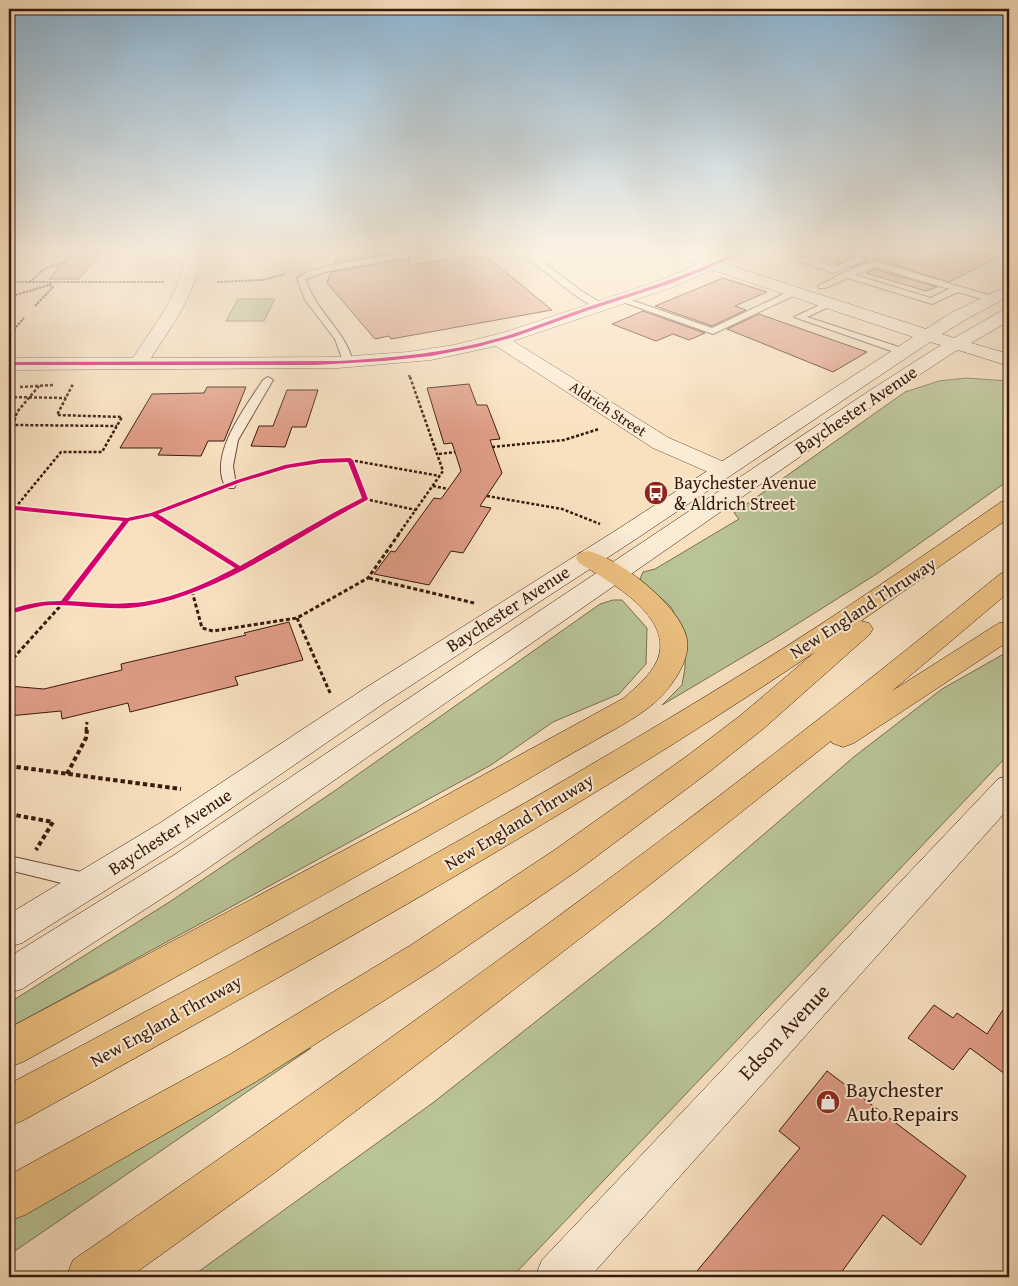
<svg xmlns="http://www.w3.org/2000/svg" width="1018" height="1286" font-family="'Gentium Book Plus',serif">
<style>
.green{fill:#b9c496;stroke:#796e52}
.building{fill:#e09d86;stroke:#39190d}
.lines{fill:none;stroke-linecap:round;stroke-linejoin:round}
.lane-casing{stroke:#694b3a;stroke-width:2}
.street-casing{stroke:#694b3a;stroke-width:1}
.secondary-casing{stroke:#39190d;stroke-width:1}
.highway-casing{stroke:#39190d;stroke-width:1}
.path-far3{stroke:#39190d;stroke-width:2;stroke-dasharray:2.5 1;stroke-linecap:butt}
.path-far2{stroke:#39190d;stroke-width:2.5;stroke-dasharray:3 2;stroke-linecap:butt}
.path-far1{stroke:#39190d;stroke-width:3;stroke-dasharray:4 2.5;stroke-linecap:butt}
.path{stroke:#39190d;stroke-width:4;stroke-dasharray:4.5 3;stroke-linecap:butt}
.lane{fill:#fbecd6;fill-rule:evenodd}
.street{fill:#fbecd6;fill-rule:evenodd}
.secondary{fill:#fbecd6;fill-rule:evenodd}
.highway{fill:#ecc080;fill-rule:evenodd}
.cycleway-casing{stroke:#fbecd6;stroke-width:3}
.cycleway{fill:#d6006c;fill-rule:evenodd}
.labels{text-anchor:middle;stroke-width:4;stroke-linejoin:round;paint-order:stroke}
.far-street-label{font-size:15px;fill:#39190d;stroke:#fbecd6}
.street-label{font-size:18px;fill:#39190d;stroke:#fbecd6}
.poi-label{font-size:18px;fill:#39190d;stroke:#fbecd6;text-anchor:start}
.near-street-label{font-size:21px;fill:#39190d;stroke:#fbecd6}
.near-poi-label{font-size:21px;fill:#39190d;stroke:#fbecd6;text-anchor:start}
</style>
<rect width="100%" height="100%" fill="#f9e1c0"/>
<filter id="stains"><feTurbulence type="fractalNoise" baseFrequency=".004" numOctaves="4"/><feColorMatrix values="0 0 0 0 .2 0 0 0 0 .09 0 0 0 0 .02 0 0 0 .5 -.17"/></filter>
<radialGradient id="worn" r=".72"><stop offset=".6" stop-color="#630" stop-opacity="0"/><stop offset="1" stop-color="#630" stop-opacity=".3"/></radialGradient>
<path class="green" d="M238 299H275L264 321H226Z
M966 378 1009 381V480L878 573 775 638 662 705 682 685 685 668V634L671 607 640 579 643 572 655 569 739 519 734 513 905 392 939 381Z
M613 600H622L647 628 646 664 619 694 553 722 491 765 9 1028V1003L171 901 333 792 600 604Z
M1009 651V754L512 1277H191L434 1102 658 925 855 756 942 689Z
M311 1048 9 1255V1222Z"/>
<path class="building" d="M71 253H101L79 279H49Z
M339 253H394L335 263Z
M820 253H851L853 258 837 264 819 258Z
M863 253H1007L949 282 875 259 850 268 866 261Z
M472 256 474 258 486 256 552 310 391 339 389 336 375 339 327 283 331 272 409 259 410 265Z
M875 269 937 287 926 291 866 273Z
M723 278 767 292 735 306 746 310 712 326 655 306Z
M643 311 705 333 689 340 673 334 656 341 612 324Z
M759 314 867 352 833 372 727 329Z
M469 384 477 405H487L500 439 490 440 502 473 480 506 491 508 463 553 451 551 429 585 374 574 391 551 395 552 434 498 441 499 461 471 452 443 444 444 427 388Z
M207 387H246L224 441H208L201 456 158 455 162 448H120L152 394 204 393Z
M287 390H318L306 427H292L285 447 251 446 259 426H273Z
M289 622 303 660 235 677 238 685 130 712 128 703 62 719 61 711 9 716V686L44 689 122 670 121 664 246 635 244 633Z
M1009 1001V1077L970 1048 953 1070 908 1038 934 1005 953 1018 957 1013 987 1034Z
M827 1071 966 1176 921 1245 883 1215 838 1277H692L800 1148 779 1131Z"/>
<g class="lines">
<g class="lane-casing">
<path id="lane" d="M409 253H431L329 271 306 279C314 311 345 329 353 362L352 364H344L335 339 305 300 297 278C312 264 386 257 409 253Z
M508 253H522L536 257 583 292 605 305 603 307C585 310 547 270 530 261 523 257 514 258 508 253Z
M776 253H790L834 267 855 259 853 253H861L864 260 834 273Z
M874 261 995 297 997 299 992 302 958 292 932 304 848 278 825 288H819L818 286 843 273ZM875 267 949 289 931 298 855 275Z
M794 289 797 290V294L713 334 617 300 619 298H625L712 328Z
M828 301 833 304 831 306 807 317 908 350 909 352 908 354H900L794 317Z
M268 377 273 380 238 440 233 466 236 485 234 488H226C207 455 246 407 263 380Z
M9 856 90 874 97 877 100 882 97 887 90 890 9 870Z"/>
</g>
<g class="street-casing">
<path id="street" d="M185 253H201C197 293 172 325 151 358L338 357 408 352 454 345 506 332 661 280 725 253H738L740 256 737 259 673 287 513 341 669 438 731 465 734 470 731 475 723 477 715 475 653 448 496 346 431 360 338 368 9 370V358H133C154 325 181 294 185 253Z"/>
</g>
<g class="secondary-casing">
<path id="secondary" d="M669 253H692L926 329 951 313 1009 285V296L963 321 942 334 954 338 1003 310 1009 309V321L971 343 1009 354V366L958 350 948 356 883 399 198 875 22 989 9 993V957L174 855 869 391 941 345 930 342 633 541 387 701 184 841 22 943 9 947V914L160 823 367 687 615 531 913 337 671 256Z
M1009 775V808L590 1277H535L542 1260 998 779Z"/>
</g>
<g class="highway-casing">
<path id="highway" d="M1009 500V518L861 621 869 623 873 629 869 635 763 729 709 772 577 871 437 967 257 1081 25 1215 9 1221V1175L229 1055 411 945 553 851 687 756 741 715 815 652C560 823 291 971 24 1120L9 1126V1084C261 951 513 816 755 666 839 614 920 558 1001 502Z
M588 551C619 558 681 606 687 639 690 655 680 673 670 686 651 712 621 725 594 741 567 756 540 772 513 788 350 881 186 971 23 1062L9 1067V1028L412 814 624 698C636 687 650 676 657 661 676 617 608 581 579 563L576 558 579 553Z
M1009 571V592L892 691 999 623 1009 621V641L854 743 843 747 832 743 831 741 657 879 428 1056 269 1177 130 1277H66L73 1260C390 1042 703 818 1000 574Z"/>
</g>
<path class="path-far3" d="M11 282H165
M30 282C36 277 42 270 49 267 58 263 69 264 72 253
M217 282 263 280 285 274
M9 297 49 285 52 282
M35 306 53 287 49 285
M9 335 24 318
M409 375 410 378"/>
<path class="path-far2" d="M39 386 17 412 13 425 117 426
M20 387 53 385
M9 397 66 398
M492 447 564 440 599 429
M439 454 455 452
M350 460 440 476
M433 486 448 489
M487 496 562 509 600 524
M365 499 416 510
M15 508 61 452H102L122 417 57 415 73 384
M398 535 443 471 410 377"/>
<path class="path-far1" d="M369 578 474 603
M192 591 202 628 213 631 297 618 368 578 399 534
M297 618 331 695
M9 663 63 603
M86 731 87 722"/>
<path class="path" d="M9 766 181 789
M67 774 86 738 87 730
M9 814 53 822 36 850"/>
<use href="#lane" class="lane"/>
<use href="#street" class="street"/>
<use href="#secondary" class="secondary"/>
<use href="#highway" class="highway"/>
<g class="cycleway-casing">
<path id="cycleway" d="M731 255 734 256 702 271 669 284 589 310 514 337 477 347 431 356 384 361 315 365H9V362L338 361C392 358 447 353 499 338 528 330 556 318 585 308 634 292 683 277 731 255Z
M350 458 353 460 368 499 367 500C296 537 224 592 145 606 113 612 81 604 50 605 35 606 23 611 9 614V610C26 604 42 601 61 601L123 521 15 510 9 511V507L15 506 127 518 151 513 237 480 285 465 321 459ZM348 462 362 498 335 512 240 566 158 514 241 482 288 468 321 463ZM152 516 235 568C203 585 166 602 130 603 109 605 89 602 68 601L129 521Z"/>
</g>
<use href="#cycleway" class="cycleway"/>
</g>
<linearGradient id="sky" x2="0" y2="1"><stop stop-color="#8cb7d7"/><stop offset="0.58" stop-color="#fcf2e3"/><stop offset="1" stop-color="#fcf2e3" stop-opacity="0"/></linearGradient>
<rect width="1018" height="433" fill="url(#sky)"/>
<defs>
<g id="bus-disc" transform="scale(1.25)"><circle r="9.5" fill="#8f2418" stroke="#fbecd6"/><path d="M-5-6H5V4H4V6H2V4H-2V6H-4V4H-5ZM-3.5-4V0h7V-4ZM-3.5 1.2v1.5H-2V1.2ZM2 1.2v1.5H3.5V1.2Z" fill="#fff"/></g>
<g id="shop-disc" transform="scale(1.25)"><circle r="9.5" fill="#8f2418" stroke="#fbecd6"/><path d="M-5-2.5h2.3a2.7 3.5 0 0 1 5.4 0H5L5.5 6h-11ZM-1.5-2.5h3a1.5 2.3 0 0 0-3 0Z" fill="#fff"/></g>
</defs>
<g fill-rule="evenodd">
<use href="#bus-disc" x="656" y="493"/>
<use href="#shop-disc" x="828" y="1102"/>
</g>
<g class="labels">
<g class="far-street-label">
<text transform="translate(608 409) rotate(33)" y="5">Aldrich Street</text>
</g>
<g class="street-label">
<text transform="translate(856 410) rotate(-34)" y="6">Baychester Avenue</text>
<text transform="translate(863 608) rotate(-33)" y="6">New England Thruway</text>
<text transform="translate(508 609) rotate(-33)" y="6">Baychester Avenue</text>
<text transform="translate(519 822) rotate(-31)" y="6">New England Thruway</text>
<text transform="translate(170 832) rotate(-33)" y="6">Baychester Avenue</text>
<text transform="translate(166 1021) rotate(-29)" y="6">New England Thruway</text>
</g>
<g class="poi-label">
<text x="674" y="489">Baychester Avenue<tspan x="674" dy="21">&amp; Aldrich Street</tspan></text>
</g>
<g class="near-street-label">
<text transform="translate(784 1032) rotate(-47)" y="7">Edson Avenue</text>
</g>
<g class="near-poi-label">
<text x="846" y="1097">Baychester<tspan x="846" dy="24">Auto Repairs</tspan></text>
</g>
</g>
<rect width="1018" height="1286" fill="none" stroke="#f9e1c0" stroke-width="30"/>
<rect x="10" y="10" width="998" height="1266" fill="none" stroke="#39190d" stroke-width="2.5"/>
<rect x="15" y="15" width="988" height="1256" fill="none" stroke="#39190d"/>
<rect width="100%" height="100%" filter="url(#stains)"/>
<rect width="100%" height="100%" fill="url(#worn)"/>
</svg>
